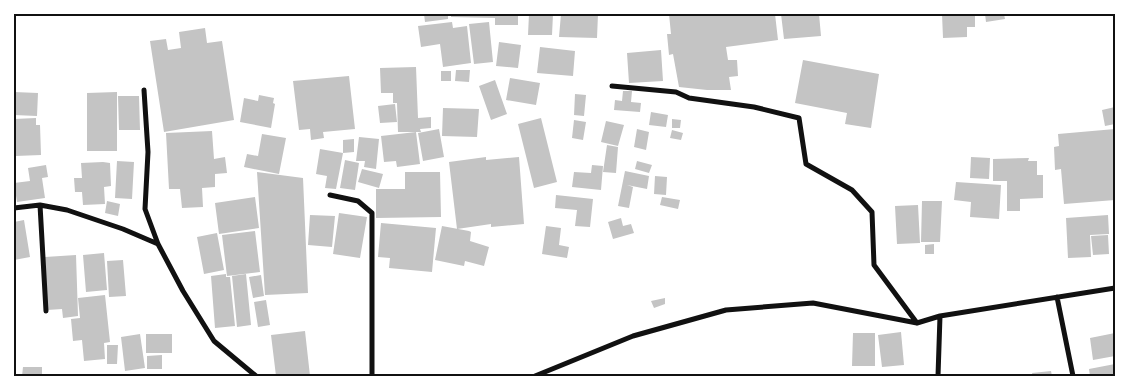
<svg xmlns="http://www.w3.org/2000/svg" width="1129" height="390" font-family="Barlow,sans-serif">
<style>
.building{fill:#c4c4c4}
.lines{fill:none;stroke-linecap:round;stroke-linejoin:round}
.minor{stroke:#111;stroke-width:5}
.neatline{fill:none;stroke:#111;stroke-width:2}
</style>
<rect width="100%" height="100%" fill="#fff"/>
<path class="building" d="M424 14H448V19L425 22Z
M451 14H518V25H495V18L451 17Z
M529 14H553L552 35H528Z
M561 14H598L597 38 559 37Z
M669 14H775L778 40 726 47 728 60H737L738 76 729 77 731 90H707L679 87 673 54 669 55 667 34H671Z
M781 14H819L821 36 784 39Z
M942 14H975V27H967V37L943 38Z
M985 14H1004L1005 19 986 22Z
M452 22 453 28 467 26 471 63 443 67 440 44 421 47 418 26Z
M489 22 493 62 474 64 469 24Z
M205 28 207 43 222 41 234 120 164 132 150 41 166 39 168 50 181 48 179 32Z
M499 42 521 45 518 68 496 66Z
M540 47 575 51 573 76 537 73Z
M661 50 663 81 629 83 627 53Z
M803 60 879 74 871 128 845 124 847 113 795 103Z
M416 67 418 118 431 117V128L420 129 421 132H398L397 103H393V93H381L380 68Z
M456 70H470L469 82 455 81Z
M441 71H451V81H441Z
M349 76 355 129 323 132 324 138 311 140 310 129 299 130 293 81Z
M510 78 540 83 536 105 506 100Z
M495 80 507 114 491 120 479 86Z
M623 91H632L631 102 641 103 640 112 614 110 615 100 622 101Z
M14 92 38 93 37 116 14 115Z
M117 92V151H87V93Z
M575 94 586 95 584 116 574 115Z
M259 95 274 98 273 103 275 104 271 128 240 122 244 98 258 101Z
M118 96H139L140 130H119Z
M395 104 397 122 380 123 378 106Z
M1115 107V124L1105 126 1102 110Z
M443 108 479 109 477 137 442 136Z
M651 112 668 115 666 127 649 125Z
M36 118V125H40L41 155 15 156 14 119Z
M541 118 557 182 534 188 518 124Z
M672 119 681 120 680 128H672Z
M574 120 586 122 583 140 572 138Z
M606 121 624 125 618 146 601 142Z
M439 129 444 157 423 161 418 133Z
M637 129 649 132 646 150 634 147Z
M1115 129V200L1064 204 1061 169 1055 170 1054 147 1059 146 1058 134Z
M672 130 683 133 681 140 670 138Z
M212 131 214 159 225 157 227 173 215 174V187L202 188 203 207 182 208 180 189H169L166 133Z
M416 132 420 164 397 167 396 161 384 162 381 136Z
M262 134 286 138 279 174 244 167 247 154 258 156Z
M359 137 379 139 376 169 364 167 365 161H356Z
M354 139V152L343 153V140Z
M607 145 618 147 616 173 603 172Z
M320 149 343 153 336 189 325 188 327 176 316 174Z
M486 157V160L519 157 524 224 491 227V224L457 229 449 162Z
M971 157 990 158 989 179 970 178Z
M1029 158 1028 161H1037V175H1043V198L1020 199V211H1007V181H993V159Z
M345 160 359 163 355 190 340 188Z
M117 161 134 162 132 199 115 198Z
M637 161 652 165 649 173 635 169Z
M103 162 110 163 111 186 104 187 105 204 83 205 82 192H75L74 178H82L81 163Z
M46 165 48 177 42 178 45 198 17 202 14 183 30 181 28 168Z
M592 165 603 166 601 190 572 187 574 172 591 173Z
M362 169 383 174 379 188 358 182Z
M625 171 649 176 647 189 627 185 633 187 629 208 618 206Z
M257 172 303 178 308 293 265 295Z
M405 172H440L441 217 376 218V189H405Z
M655 176 667 177 666 195 654 194Z
M956 182 1001 185 999 219 970 217 971 202 954 200Z
M556 195 593 199 590 227 575 226 577 210 555 208Z
M255 197 259 228 219 234 215 203Z
M662 197 680 200 678 209 660 205Z
M107 201 120 204 118 216 105 213Z
M922 201H942L940 242H921Z
M918 205 920 243 897 244 895 206Z
M339 213 367 217 360 258 333 254Z
M310 215 335 216 332 247 308 245Z
M1108 215 1109 234 1090 235 1091 257 1068 258 1066 218Z
M621 218 623 226 631 224 634 233 613 239 608 222Z
M24 220 30 257 14 260V222Z
M381 223 436 228 432 272 389 268 390 258 378 257Z
M442 226 469 231 471 232 470 241 489 247 484 266 465 261 464 266 435 260Z
M546 226 561 228 559 245 569 247 567 258 542 254Z
M255 231 260 272 227 276 222 235Z
M217 233 224 270 204 274 197 237Z
M1108 235 1109 254 1093 255 1091 236Z
M934 244V254H925V245Z
M104 253 107 290 86 292 83 255Z
M76 255 78 316 63 318 62 309 47 310 45 257Z
M123 260 126 296 109 297 107 261Z
M226 274V277H230L235 326 215 328 211 276Z
M246 274 251 325 237 327 232 276Z
M261 275 264 296 253 298 249 277Z
M105 295 110 342 104 343 105 359 84 361 82 340 73 341 71 319 80 318 78 298Z
M665 298V304L654 308 651 301Z
M266 300 270 325 258 327 254 302Z
M305 331 310 376H276L271 335Z
M901 332 904 365 882 367 878 335Z
M853 333H875V366H852Z
M1115 333V356L1093 360 1090 338Z
M140 334 145 368 125 371 121 337Z
M146 334H172V353H146Z
M107 345H118L117 364H107Z
M162 355V369H147V356Z
M1115 364V376H1090L1089 369Z
M23 367H42V376H22Z
M1051 371 1052 376H1033L1032 373Z"/>
<g class="lines">
<path class="minor" d="M612 86 676 92 689 98 754 107 799 118 806 164 852 190 872 212 874 265 917 323
M144 90 148 152 145 209 158 244 183 291 214 341 256 376
M330 195 358 201 372 213V376
M40 205 46 311
M14 208 40 205 67 210 123 229 158 244
M1057 297 1073 376
M535 376 633 336 726 310 813 303 917 323 940 316 1115 288
M938 376 940 316"/>
</g>
<rect width="1129" height="390" fill="none" stroke="#ffffff" stroke-width="30"/>
<rect x="15" y="15" width="1099" height="360" class="neatline"/>
</svg>
